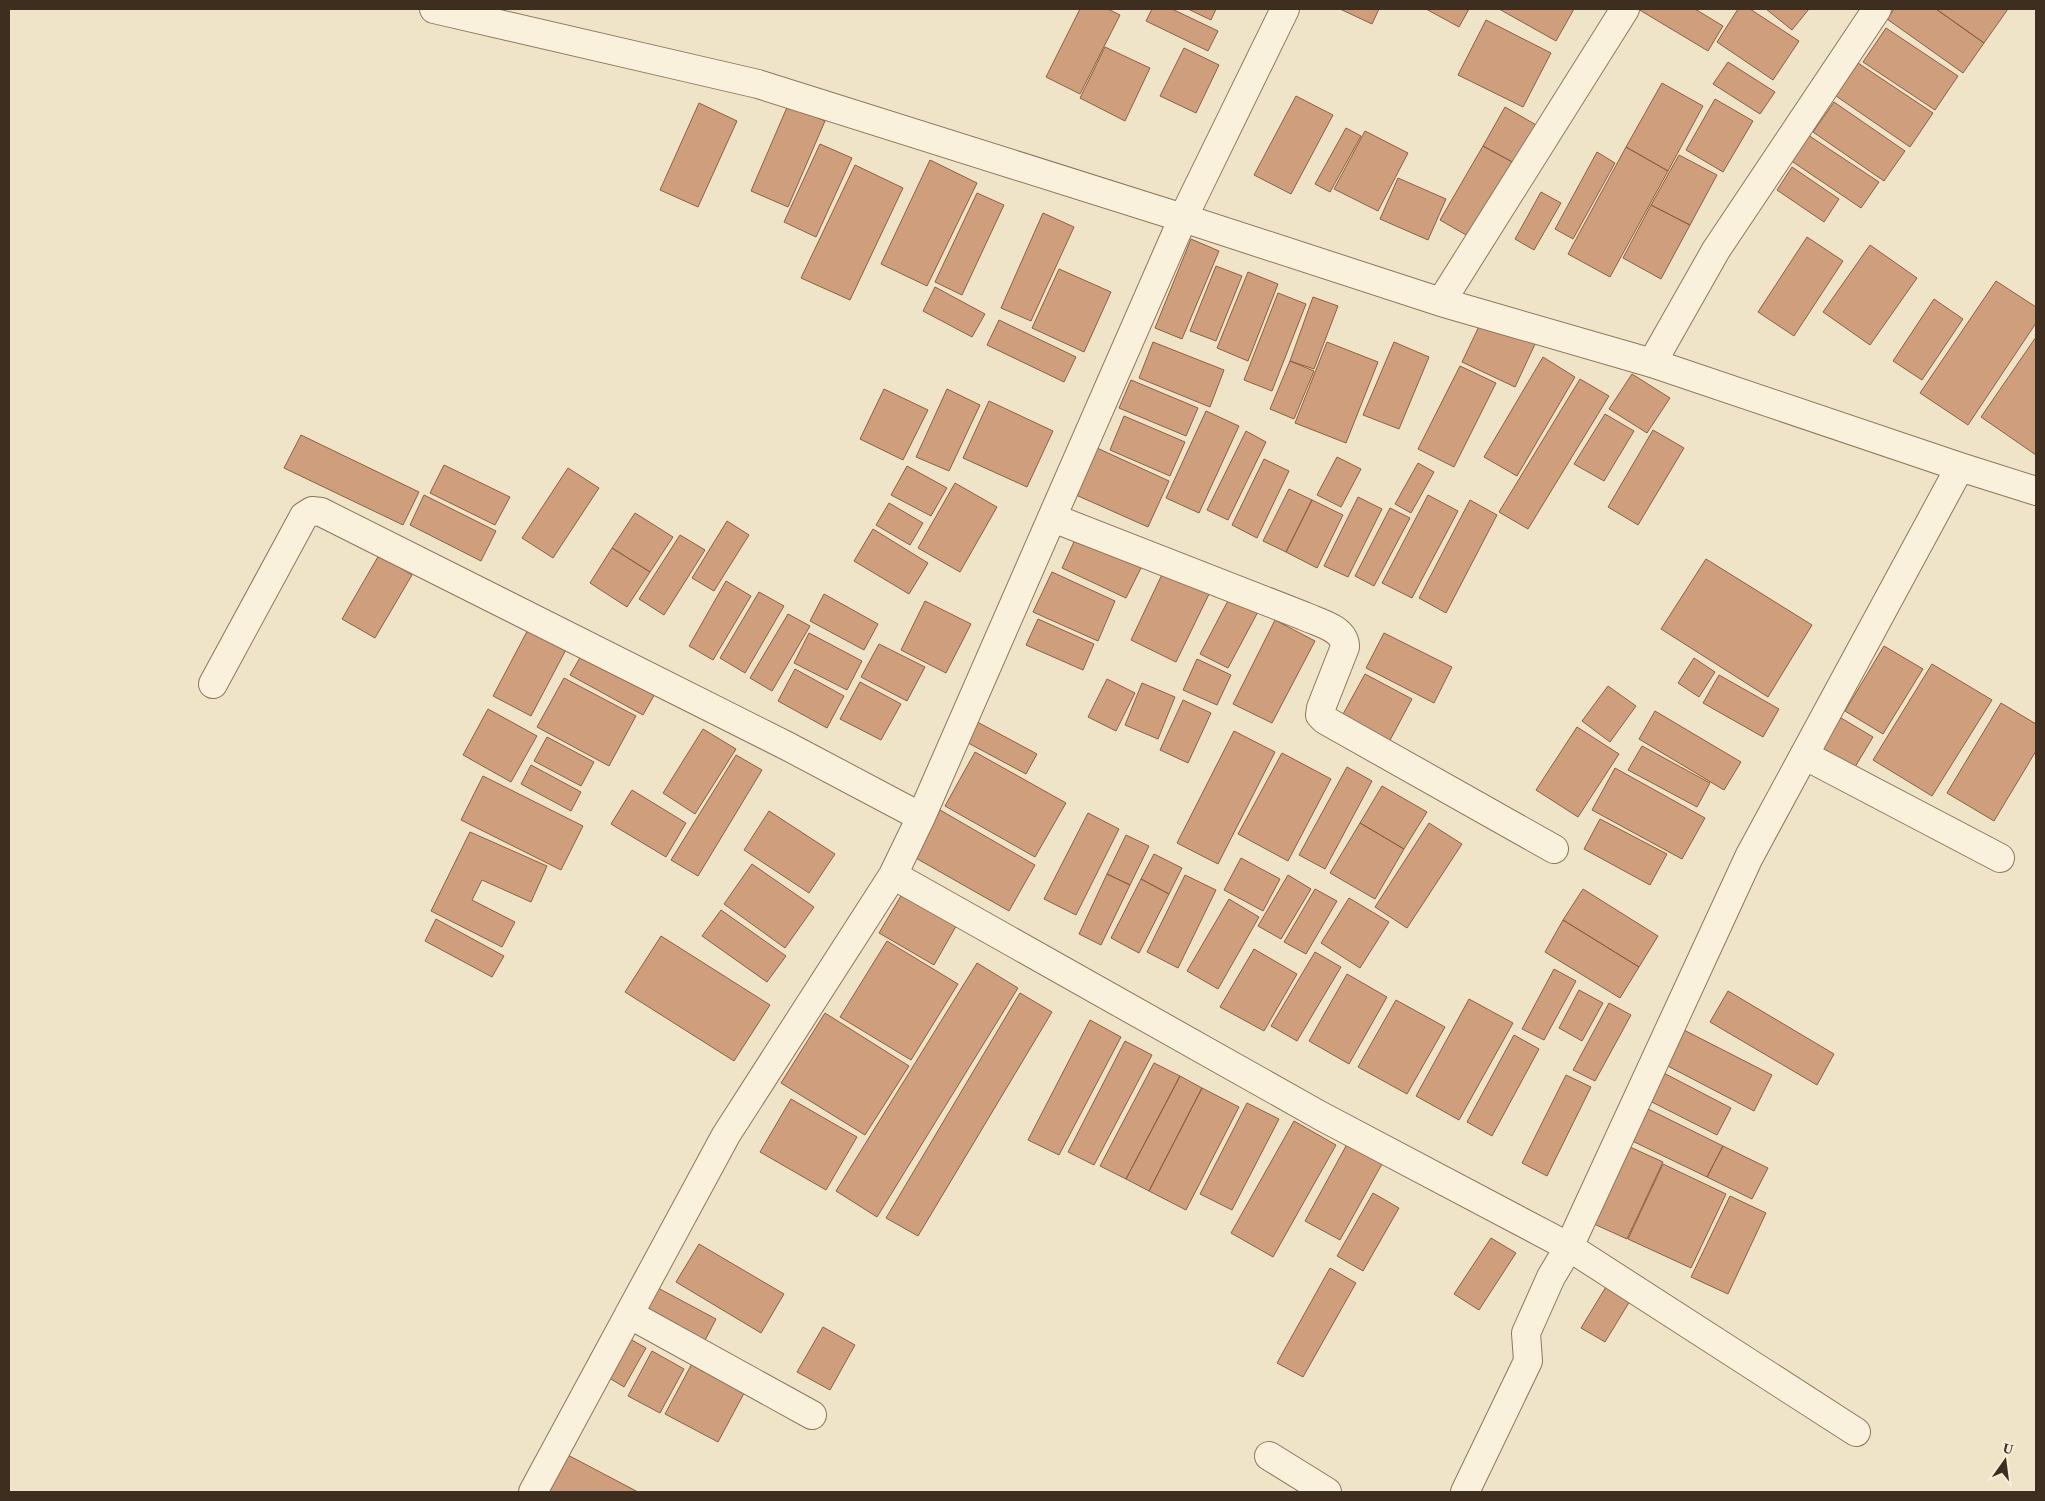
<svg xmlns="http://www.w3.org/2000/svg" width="2045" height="1501" font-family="'Times New Roman',serif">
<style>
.building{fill:#cf9f7d;stroke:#8d5f41}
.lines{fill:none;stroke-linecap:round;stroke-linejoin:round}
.minor-casing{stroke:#8d765c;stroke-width:30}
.minor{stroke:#faf1dc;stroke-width:28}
</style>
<rect width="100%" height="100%" fill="#f0e4c8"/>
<path class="building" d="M1080 9H1108L1120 15 1080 94 1046 77Z
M1152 9H1172L1218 31 1208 51 1146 21Z
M1188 9H1216L1211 20Z
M1340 9H1379L1372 24Z
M1426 9H1469L1459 27Z
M1499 9H1574L1556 41Z
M1638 9H1695L1723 26 1708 51Z
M1738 9H1750L1799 41 1773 80 1717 42Z
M1766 9H1809L1792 30Z
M1894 9H1936L1984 43 1963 73 1887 19Z
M1936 9H2008L1984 43Z
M1486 20 1551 53 1523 107 1458 75Z
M1886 28 1958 76 1935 110 1863 62Z
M1105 47 1150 68 1125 121 1080 98Z
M1184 48 1219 65 1196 113 1160 96Z
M1728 62 1775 92 1760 114 1713 84Z
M1858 63 1933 113 1910 147 1836 96Z
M1662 83 1703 106 1668 171 1626 147Z
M1296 96 1333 115 1291 194 1254 175Z
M1715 99 1753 121 1723 172 1686 150Z
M1834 102 1905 151 1884 181 1813 132Z
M699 103 737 121 698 207 660 190Z
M788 105 825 121 788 207 751 191Z
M1505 107 1538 126 1516 164 1483 146Z
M1346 128 1361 136 1330 192 1315 184Z
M1365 131 1408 153 1378 211 1334 189Z
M1808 135 1879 182 1861 208 1790 160Z
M820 144 852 158 816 237 784 222Z
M1483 146 1516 164 1473 239 1440 220Z
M1626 147 1668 171 1610 277 1568 254Z
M1597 152 1615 163 1573 239 1555 229Z
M1679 155 1717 175 1690 225 1651 205Z
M930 160 977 183 927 286 881 264Z
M855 165 903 188 850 300 801 278Z
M1792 167 1839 199 1824 222 1777 190Z
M1398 178 1446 199 1428 240 1380 219Z
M1541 192 1561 203 1534 250 1515 239Z
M977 193 1004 205 962 295 935 282Z
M1651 205 1690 225 1661 279 1623 258Z
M1043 213 1074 227 1031 321 1001 308Z
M1807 237 1843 261 1794 336 1758 312Z
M1191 239 1219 251 1182 339 1155 328Z
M1870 245 1917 278 1870 345 1823 312Z
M1216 266 1242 276 1216 341 1190 331Z
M1059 269 1111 292 1084 352 1032 328Z
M1248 272 1278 284 1248 361 1217 348Z
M1996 281 2036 307V323L1968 425 1920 393Z
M935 287 985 314 972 337 923 311Z
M1278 293 1306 304 1272 391 1244 380Z
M1313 297 1338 306 1314 369 1290 361Z
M1934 299 1963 319 1922 380 1893 361Z
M1483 318 1536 342 1515 387 1462 362Z
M999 320 1076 357 1064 382 987 345Z
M2036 337V455L1981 417Z
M1153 342 1224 370 1210 407 1139 378Z
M1327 342 1378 362 1346 443 1295 423Z
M1394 342 1429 357 1399 429 1363 415Z
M1543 357 1575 377 1517 476 1484 457Z
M1290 361 1314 371 1294 419 1270 409Z
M1460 366 1496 383 1454 467 1418 449Z
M1632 374 1670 398 1647 433 1609 409Z
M1580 379 1609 396 1528 529 1499 512Z
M1131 380 1198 408 1186 436 1119 408Z
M884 389 928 410 903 460 860 439Z
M947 389 980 405 949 471 916 457Z
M989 401 1053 431 1027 487 963 458Z
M1206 411 1239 426 1199 513 1166 498Z
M1605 414 1634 431 1604 481 1574 464Z
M1124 416 1185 442 1170 476 1110 450Z
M1653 430 1684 448 1638 525 1608 507Z
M1246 431 1266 442 1228 520 1207 510Z
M301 435 419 492 403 525 284 468Z
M1097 448 1169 481 1148 527 1076 495Z
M1337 457 1361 469 1341 507 1317 495Z
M1264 459 1289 471 1257 538 1232 525Z
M1418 463 1434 472 1411 513 1395 504Z
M444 465 510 497 495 525 430 493Z
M907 466 947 488 931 516 891 495Z
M568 468 599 488 553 558 522 538Z
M955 483 997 507 960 572 918 548Z
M1289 489 1312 500 1286 552 1263 541Z
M424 495 496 531 481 561 410 525Z
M1428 495 1458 511 1412 598 1382 583Z
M1358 497 1382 509 1348 577 1324 566Z
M1312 500 1343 515 1317 568 1286 552Z
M1470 500 1497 515 1446 613 1419 598Z
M889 503 923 523 910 545 876 525Z
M1390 508 1410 518 1374 586 1355 576Z
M635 513 673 537 650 572 612 548Z
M727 521 749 535 714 591 692 578Z
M873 529 928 563 909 594 854 561Z
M1078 533 1143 564 1126 598 1062 568Z
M680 535 705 550 664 615 639 599Z
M612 548 650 572 627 607 590 583Z
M379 555 412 575 375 638 342 619Z
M1706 559 1812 625 1768 697 1661 629Z
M1166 566 1212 588 1176 662 1131 640Z
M1052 572 1115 601 1098 641 1033 612Z
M726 581 751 596 713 660 689 646Z
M759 592 784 606 745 673 720 658Z
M1232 593 1260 608 1228 668 1200 654Z
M824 594 878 624 864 650 810 621Z
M925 601 971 624 946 673 901 650Z
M788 614 810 626 772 691 750 678Z
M1038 619 1094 644 1083 670 1026 645Z
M1275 620 1315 641 1272 723 1233 704Z
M532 622 570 642 531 716 493 696Z
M809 633 862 661 847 690 794 663Z
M1384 633 1452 667 1434 703 1366 668Z
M879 644 925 667 907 701 861 677Z
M1884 646 1923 669 1883 734 1845 711Z
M585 649 657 690 643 715 570 675Z
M1694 658 1715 672 1699 697 1678 683Z
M1197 659 1231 675 1217 705 1183 690Z
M1932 664 1992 700 1932 796 1873 760Z
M795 669 844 696 827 728 778 701Z
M1365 674 1412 699 1389 742 1342 716Z
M1719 675 1779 709 1763 737 1703 703Z
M564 678 636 716 609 766 537 727Z
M1107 679 1135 693 1116 731 1088 717Z
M860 682 901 704 881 740 840 719Z
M1142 683 1175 697 1158 739 1125 725Z
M1608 686 1636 706 1610 742 1582 721Z
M1183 700 1211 713 1188 763 1160 750Z
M2001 703 2036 724V751L1994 821 1947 793Z
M488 709 537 736 511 782 463 755Z
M1655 711 1741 762 1724 790 1639 739Z
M1831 712 1873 737 1855 767 1813 743Z
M968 717 1037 754 1026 774 957 737Z
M1577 727 1619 754 1578 817 1536 790Z
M703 729 736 749 695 814 663 793Z
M1234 731 1275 752 1218 864 1177 843Z
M547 737 594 762 581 786 534 761Z
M1642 746 1710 783 1697 807 1628 770Z
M975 752 1066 803 1035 857 945 806Z
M1282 753 1331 779 1288 861 1238 834Z
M736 755 762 770 698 876 671 860Z
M531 765 581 792 571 811 521 784Z
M1347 767 1372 781 1325 869 1299 855Z
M1615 768 1705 818 1682 859 1592 810Z
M483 776 583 826 561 870 461 820Z
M1382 786 1427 812 1404 849 1360 823Z
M632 790 686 823 666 857 611 824Z
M940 810 1035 865 1009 911 914 857Z
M769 811 835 854 809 893 744 850Z
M1088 813 1119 829 1076 915 1044 899Z
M1600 819 1667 854 1650 885 1584 849Z
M1360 823 1404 849 1375 899 1330 873Z
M1429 823 1462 844 1407 928 1375 907Z
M470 832 547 866 531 902 482 880 472 900 515 922 502 947 431 911Z
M1126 835 1149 846 1130 885 1107 874Z
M1154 854 1182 868 1169 894 1141 879Z
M1241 858 1280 879 1263 911 1224 890Z
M752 864 814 907 785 948 724 904Z
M1107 874 1130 885 1101 945 1079 934Z
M1185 875 1216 890 1178 968 1147 952Z
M1288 875 1311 889 1281 939 1258 926Z
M1141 879 1169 894 1139 953 1111 938Z
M905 889 959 921 934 965 879 933Z
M1315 889 1337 901 1306 954 1284 942Z
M1583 889 1658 936 1639 967 1563 920Z
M1349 898 1389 922 1360 968 1321 943Z
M1229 899 1259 917 1218 989 1187 971Z
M721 910 786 956 767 982 702 936Z
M436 919 504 956 492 977 425 941Z
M1563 920 1639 967 1620 998 1545 952Z
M661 936 770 1005 734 1061 625 992Z
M887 941 958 984 911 1060 840 1017Z
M1254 949 1297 974 1264 1031 1220 1007Z
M1315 952 1341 967 1297 1041 1271 1026Z
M977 963 1018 988 877 1217 836 1191Z
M1554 969 1576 981 1544 1040 1522 1029Z
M1347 974 1387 997 1349 1064 1309 1041Z
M1579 990 1603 1003 1582 1041 1559 1028Z
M1728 991 1834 1054 1817 1085 1710 1022Z
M1020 993 1052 1012 918 1236 886 1218Z
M1469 999 1513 1023 1459 1120 1416 1096Z
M1396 1000 1445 1027 1407 1094 1358 1067Z
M1609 1003 1631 1015 1595 1081 1573 1070Z
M825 1013 909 1066 865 1135 781 1083Z
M1090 1020 1121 1037 1059 1155 1028 1140Z
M1680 1028 1772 1075 1754 1111 1662 1063Z
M1514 1035 1539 1049 1492 1136 1467 1122Z
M1125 1041 1152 1055 1094 1165 1068 1152Z
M1154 1063 1180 1076 1126 1179 1100 1166Z
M1656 1069 1731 1108 1717 1135 1642 1097Z
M1566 1075 1591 1087 1547 1176 1522 1163Z
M1180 1076 1202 1088 1149 1191 1126 1179Z
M1202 1088 1239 1107 1186 1210 1149 1191Z
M791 1099 857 1137 826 1190 760 1152Z
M1247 1103 1279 1119 1232 1210 1200 1194Z
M1640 1105 1723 1146 1707 1177 1624 1137Z
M1294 1121 1336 1145 1273 1257 1231 1233Z
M1352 1135 1387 1155 1340 1240 1305 1221Z
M1619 1142 1663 1162 1627 1239 1583 1219Z
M1723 1146 1768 1168 1752 1199 1707 1177Z
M1663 1164 1726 1194 1691 1268 1628 1239Z
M1373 1193 1399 1208 1363 1271 1337 1256Z
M1730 1196 1766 1213 1728 1294 1691 1277Z
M1491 1238 1516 1253 1479 1310 1454 1294Z
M699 1244 784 1294 761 1333 676 1282Z
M1330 1268 1356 1283 1303 1377 1277 1363Z
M1612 1277 1636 1291 1605 1342 1581 1328Z
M658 1288 716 1319 702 1346 644 1314Z
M823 1327 855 1345 830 1390 797 1372Z
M623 1335 646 1348 624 1387 601 1373Z
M652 1351 684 1369 660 1413 628 1396Z
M696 1356 749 1384 718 1442 665 1414Z
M564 1453 638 1492H542Z"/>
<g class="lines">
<g class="minor-casing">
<path id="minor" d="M434 9 758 84 1183 218 1441 302 1652 363 1960 467 2036 491
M1441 302 1625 9
M1652 363 1716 250 1877 9
M1053 518 1304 616C1319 623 1345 628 1345 647L1321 708 1320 715 1325 720 1554 849
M213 684 304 516 312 511 321 512 789 747 921 817
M1804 755 2000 858
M893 875 1321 1116 1569 1247 1856 1432
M629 1314 812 1415
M1269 1456 1327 1492
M533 1492 726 1135 893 875 921 817 1183 218 1285 9
M1465 1492 1528 1361 1526 1333 1551 1277 1569 1247 1749 857 1960 467"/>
</g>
<use href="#minor" class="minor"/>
</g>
<rect width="2045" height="1501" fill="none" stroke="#3d2e20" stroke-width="20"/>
<g transform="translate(2005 1461) rotate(14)" stroke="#f7eed8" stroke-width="4" paint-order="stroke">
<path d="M0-4L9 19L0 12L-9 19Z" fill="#3d2e20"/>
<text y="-8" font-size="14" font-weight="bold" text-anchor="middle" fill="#3d2e20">U</text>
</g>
</svg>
